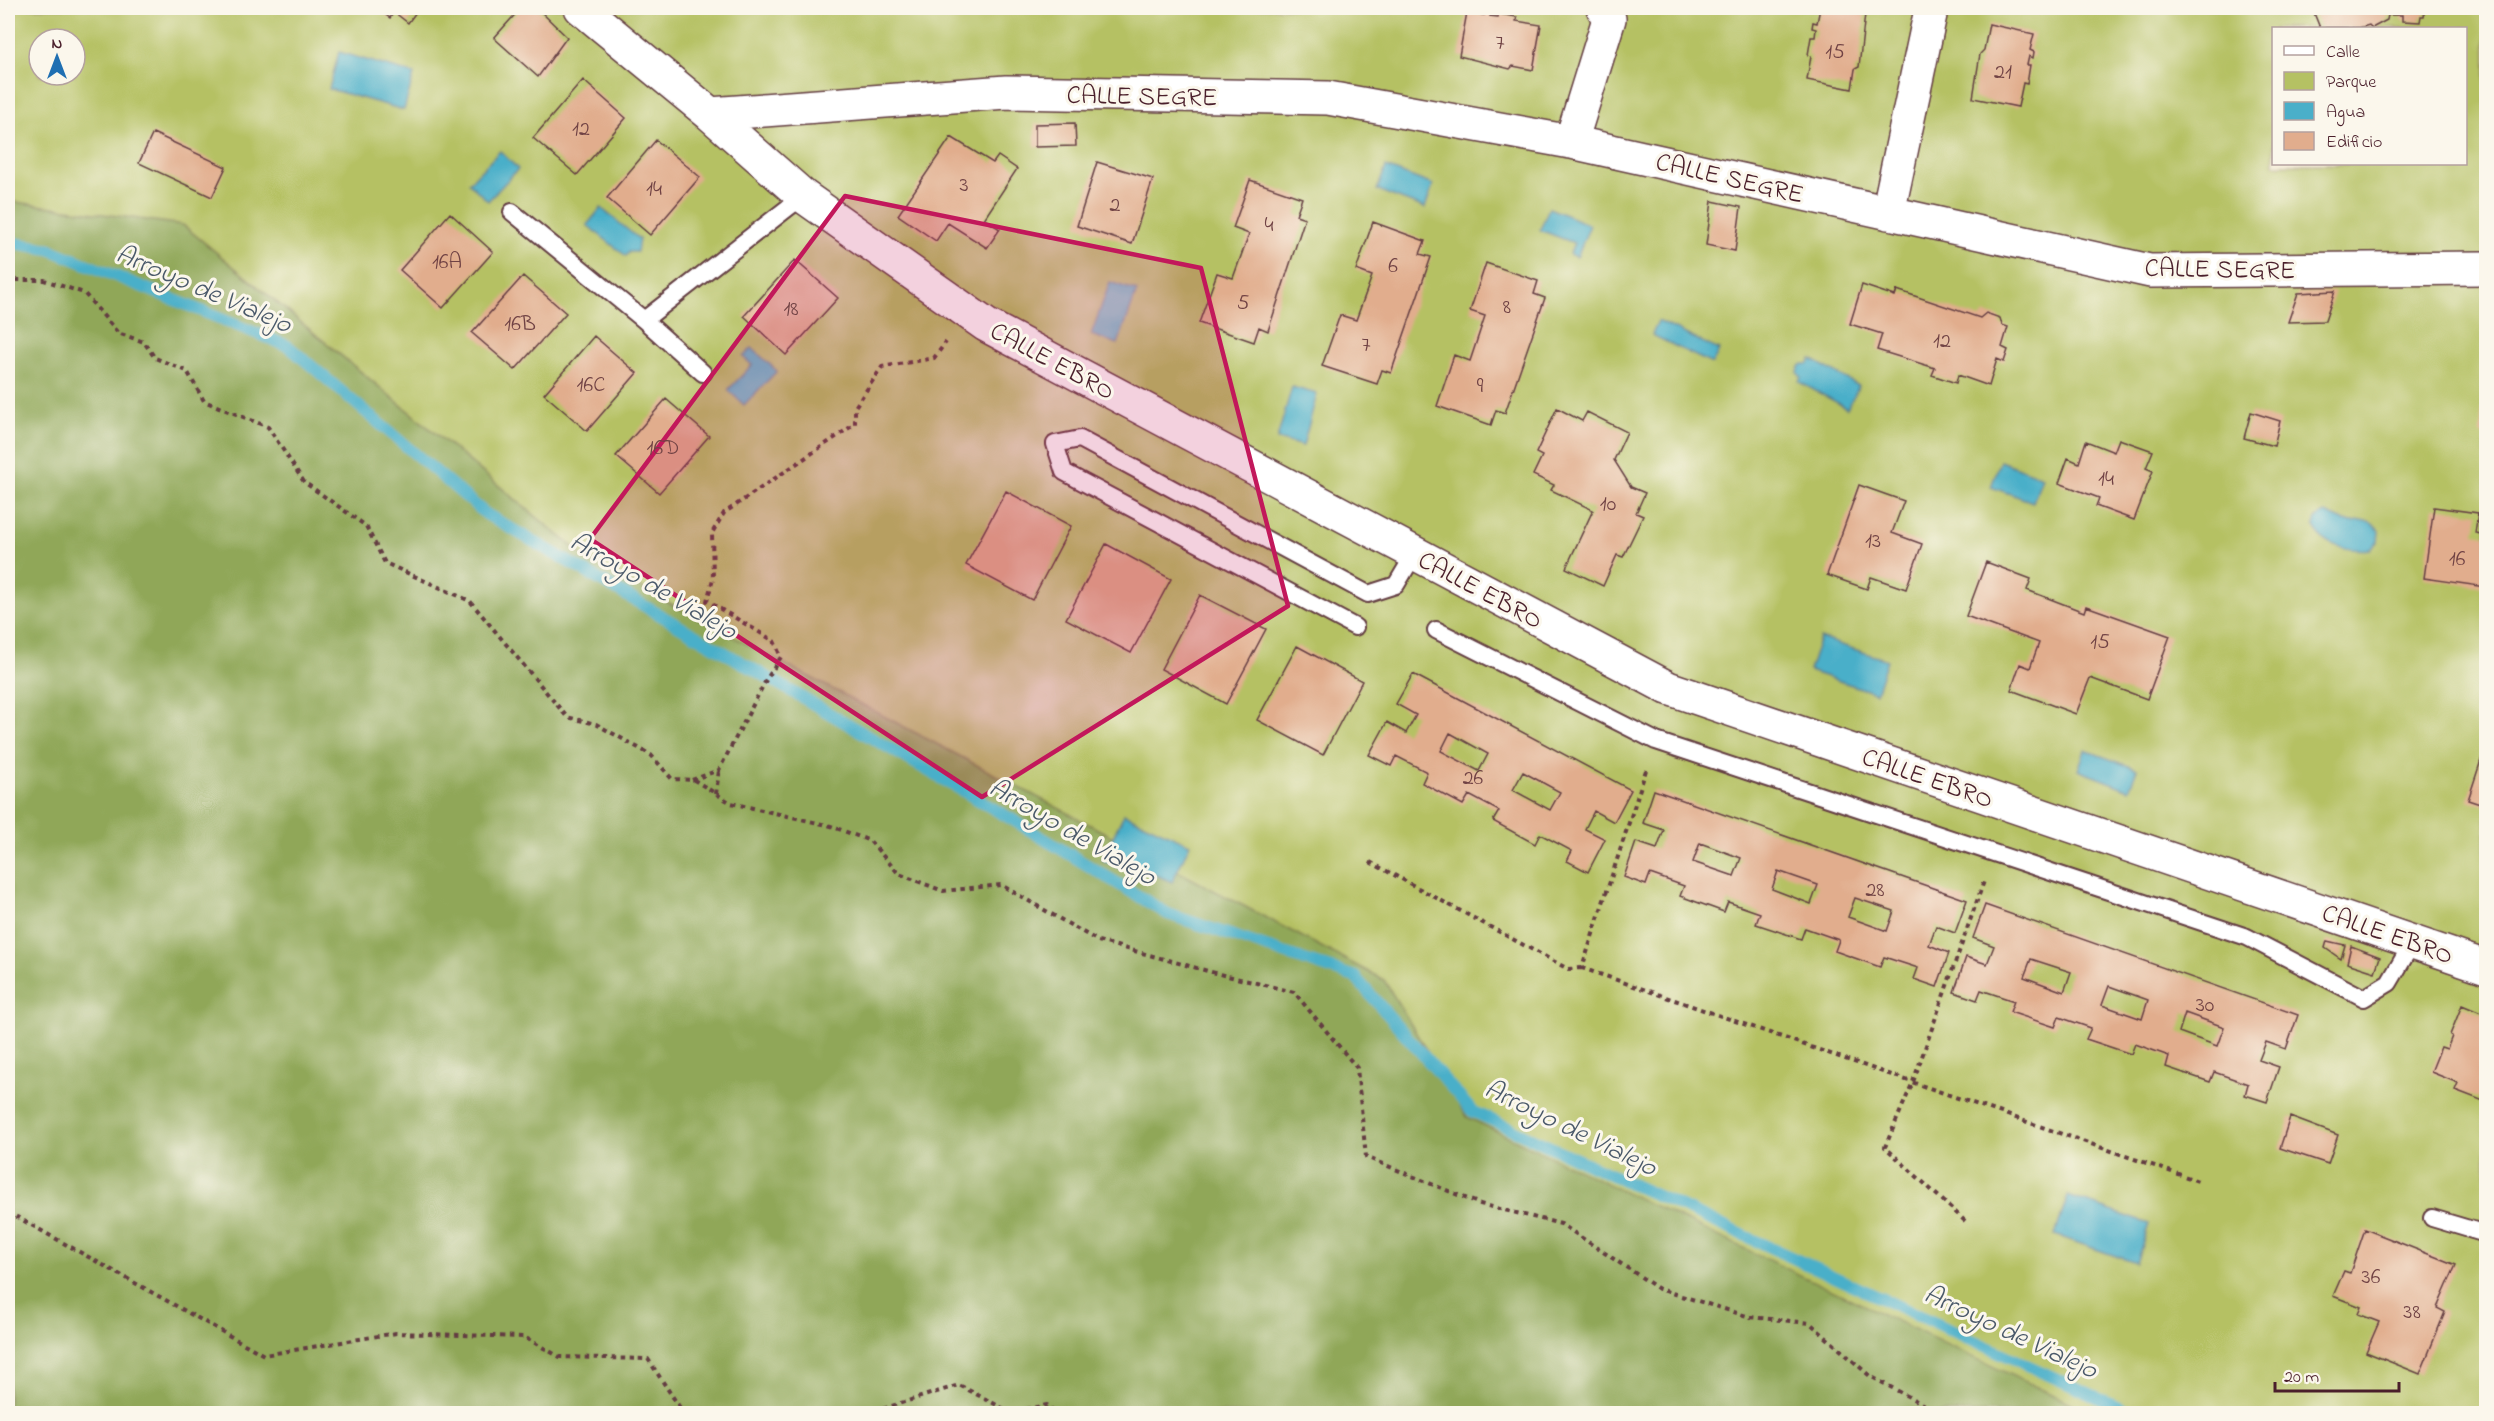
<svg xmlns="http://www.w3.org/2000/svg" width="2494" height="1421" font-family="'Indie Flower',sans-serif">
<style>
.green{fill:#b5c163;stroke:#807047;stroke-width:1.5;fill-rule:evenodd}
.forest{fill:#90a759;stroke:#6d6342;stroke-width:1.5}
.water{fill:#4aafc9;stroke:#4a677a;stroke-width:1.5}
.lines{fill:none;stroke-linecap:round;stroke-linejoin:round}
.stream{stroke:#4aafc9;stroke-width:12}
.building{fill:#e1ad8d;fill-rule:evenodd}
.service-casing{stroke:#633d42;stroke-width:20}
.minor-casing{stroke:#633d42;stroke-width:36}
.path{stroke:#633d42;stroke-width:4;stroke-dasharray:4.5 4.5;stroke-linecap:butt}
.service{stroke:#fff;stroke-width:16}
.minor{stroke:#fff;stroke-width:33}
.marked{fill:#c2185b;fill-opacity:0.2;stroke:#c2185b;stroke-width:4.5;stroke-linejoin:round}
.labels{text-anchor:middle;stroke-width:6;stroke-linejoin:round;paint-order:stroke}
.number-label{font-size:22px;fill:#704244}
.street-label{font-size:26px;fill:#4a1f2b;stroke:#fbf7ec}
.water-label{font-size:27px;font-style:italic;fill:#4a596a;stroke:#fbf7ec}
</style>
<rect width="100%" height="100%" fill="#fbf7ec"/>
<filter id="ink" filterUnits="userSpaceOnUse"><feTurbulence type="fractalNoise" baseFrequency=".0167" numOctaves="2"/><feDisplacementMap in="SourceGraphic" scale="12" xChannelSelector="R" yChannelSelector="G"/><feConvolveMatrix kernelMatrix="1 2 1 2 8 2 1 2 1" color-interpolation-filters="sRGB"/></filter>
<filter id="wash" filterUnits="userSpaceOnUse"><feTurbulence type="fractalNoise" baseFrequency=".008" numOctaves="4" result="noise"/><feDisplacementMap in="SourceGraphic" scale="24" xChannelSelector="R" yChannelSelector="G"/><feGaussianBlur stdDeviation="1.35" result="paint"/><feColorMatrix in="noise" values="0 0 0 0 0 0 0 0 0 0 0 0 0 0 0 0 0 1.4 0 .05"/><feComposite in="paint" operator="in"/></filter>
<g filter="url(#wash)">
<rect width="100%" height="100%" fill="#f0e4c7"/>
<path class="green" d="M8 8H2486V1413H8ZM2274 28H2466V164H2274ZM39 39H75V75H39Z"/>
<path class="forest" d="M8 201 183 225 590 561 1384 980 1467 1117 2091 1413 8 1414Z"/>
<path class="water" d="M339 52 414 74 404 110 329 89Z
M500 151 518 169 488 201 469 183Z
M1386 167 1433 185 1425 208 1377 190Z
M601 208 639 239 637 252H629L626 256 587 225Z
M1549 208 1590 225 1577 257 1570 254 1574 243 1540 230Z
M1110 282 1137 291 1118 344 1091 335Z
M1658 321 1719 350 1712 364 1652 335Z
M752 348 777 371 744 405 728 390 752 365 743 357Z
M1811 359 1859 386 1847 408 1799 382 1801 377 1798 373 1799 367 1803 364H1809Z
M1292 387 1317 394 1303 446 1277 439Z
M2000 461 2042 477 2033 502 1991 487Z
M2325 513C2332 515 2337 519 2344 521 2358 525 2370 513 2379 531L2378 542 2371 549C2352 551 2321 547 2314 526L2316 518Z
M1820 638 1887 660 1876 693 1809 671Z
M2085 750 2137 769 2129 790 2078 770Z
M1124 814 1190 844 1172 882 1136 866 1130 865 1121 869 1102 860Z
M2068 1196 2149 1224 2136 1263 2055 1235Z"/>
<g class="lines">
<path class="stream" d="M8 242 49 249 288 346 486 514 1013 820 1168 914 1355 977 1472 1111 2134 1414"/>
</g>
<g id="blocks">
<path class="building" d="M376 8H419L408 23 394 12 390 18Z
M521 8H537L567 37 538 77 494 38Z
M1820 8 1865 14 1859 67 1855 69 1852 89 1807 80 1811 56 1808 55 1811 37H1815L1816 29 1812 28 1813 22 1817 23Z
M2312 8H2425L2424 16H2421L2420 22 2402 21V15H2388L2387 20 2372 28 2369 25 2359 28H2320Z
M1484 11 1491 12 1490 16 1498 17 1499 14 1517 17 1516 21 1541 25 1533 70 1513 66 1510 69 1459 56 1467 12 1484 15Z
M1989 24 2034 34 2030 50 2034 52 2033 58 2029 56 2027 65H2030L2027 84 2023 83 2018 107 1973 98 1980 54 1984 50Z
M583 80 626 118 577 175 533 138Z
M1075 123 1076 146 1035 147V124Z
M153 133 226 167 212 197 139 163Z
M951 137 993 163 998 156 1017 169 984 219 1000 229 987 248 948 223 936 241 898 215Z
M656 140 700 177 650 235 607 198Z
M1097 162 1153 179 1132 244 1077 226Z
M1250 180 1302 198 1296 215 1305 218 1268 331 1259 327 1254 342 1199 323 1217 273 1233 278 1249 234 1233 228Z
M1712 201 1741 207 1735 251 1706 245Z
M450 213 493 252 443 308 400 270Z
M1373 222 1425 241 1420 254 1431 257 1391 373 1382 370 1377 384 1322 366 1340 315 1356 320 1372 276 1356 270Z
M795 260 838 298 786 355 744 316Z
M1486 263 1538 281 1534 294 1545 298 1505 413 1496 410 1491 425 1437 406 1454 355 1470 361 1485 316 1470 311Z
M523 276 566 313 515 370 472 333Z
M1862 285 1895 296 1897 290 1980 318 1986 313 2000 318 2002 325 2008 327 2002 347 2008 350 2004 362 1997 359 1989 386 1958 375 1956 383 1932 375 1935 368 1877 350 1882 334 1850 324Z
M2335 291 2325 321 2288 322 2298 293Z
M594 336 637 373 587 431 544 394Z
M666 399 709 436 659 493 616 456Z
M1557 408 1582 421 1587 412 1627 432 1614 460 1631 487 1645 493 1636 513 1643 516 1623 557 1617 555 1603 586 1566 568 1593 510 1551 490 1554 485 1533 475 1542 456 1536 453Z
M2482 410H2486V435L2480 434Z
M2251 412 2280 421 2274 446 2244 438Z
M2119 439 2153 451 2146 468 2153 471 2134 520 2096 506 2099 498 2059 483 2068 458 2079 463 2086 441 2114 452Z
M1859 485 1904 501 1892 533 1922 544 1906 589 1871 577 1867 589 1827 575Z
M1006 491 1071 526 1032 600 966 565Z
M2434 507 2478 513 2475 533 2486 535V587L2424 578Z
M1106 544 1171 579 1131 653 1066 619Z
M1986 562 2031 579 2027 590 2084 612 2086 606 2170 636 2147 699 2090 678 2076 714 2011 690 2020 664 2030 668 2039 643 1966 616Z
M1200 595 1266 629 1226 704 1161 669Z
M1297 646 1362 681 1323 755 1257 720Z
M1413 674 1631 790 1614 822 1594 811 1585 829 1605 839 1588 872 1567 861 1572 851 1540 834 1535 844 1493 821 1499 811 1469 795 1463 805 1422 783 1427 772 1396 756 1391 766 1369 755 1387 722 1406 733 1416 715 1396 704ZM1450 733 1488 754 1479 771 1441 751ZM1523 772 1560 792 1550 810 1513 790Z
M2486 745V806L2468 800Z
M1654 790 1967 900 1955 933 1936 926 1929 945 1949 953 1937 987 1914 979 1918 968 1884 957 1880 967 1835 951 1839 940 1805 928 1801 939 1756 924 1760 913 1728 902 1724 912 1680 896 1684 886 1650 874 1646 885 1624 877 1636 842 1657 849 1664 830 1643 823ZM1700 843 1741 858 1734 876 1693 862ZM1778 871 1818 885 1811 904 1772 889ZM1855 898 1894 911 1887 931 1848 917Z
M1985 905 2298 1015 2286 1049 2266 1042 2259 1060 2279 1067 2267 1102 2245 1095 2248 1084 2214 1072 2210 1082 2166 1067 2169 1056 2135 1044 2131 1054 2086 1039 2091 1028 2059 1017 2055 1027 2010 1012 2014 1001 1981 990 1977 1000 1954 992 1966 957 1987 964 1994 946 1973 938ZM2031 959 2071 972 2064 992 2024 977ZM2109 986 2148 1000 2142 1019 2102 1005ZM2185 1013 2224 1027 2217 1046 2179 1032Z
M2327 941 2345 945 2341 959 2325 948Z
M2351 946 2380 957 2375 972 2347 963Z
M2462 1005 2486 1015V1102L2455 1090 2458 1083 2431 1072 2441 1047 2447 1049 2452 1036 2450 1035Z
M2290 1117 2338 1135 2328 1164 2280 1148Z
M2365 1229 2456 1265 2437 1308 2445 1312 2420 1374 2366 1352 2379 1322 2358 1314 2361 1307 2333 1296 2344 1271 2350 1273Z"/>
</g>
</g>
<g filter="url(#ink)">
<use href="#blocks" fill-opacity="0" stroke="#633d42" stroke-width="1.5"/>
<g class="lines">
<g class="service-casing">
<path id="service" d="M512 212 644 320 803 196
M644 320 703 373
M1355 627 1064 472 1055 444 1080 439 1368 594 1396 585 1415 553
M1436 630 1656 741 2247 937 2364 998 2389 983 2413 942
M2432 1218 2486 1234"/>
</g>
<g class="minor-casing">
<path id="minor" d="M581 8 710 114 803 196 986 325 1668 688 2486 967
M710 114 1006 92 1328 98 1571 142 2150 271 2486 268
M1571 142 1609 19 1603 8
M1888 213 1931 10"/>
</g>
<path class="path" d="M8 275 17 280H44L84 293 118 333 144 342 155 358 187 371 204 401 268 427 304 482 366 526 385 563 470 601 567 717 596 724 651 755 672 779 694 780 731 803 831 826 870 841 899 874 943 891 1001 885 1098 941 1215 973 1294 992 1357 1068 1366 1157 1480 1204 1561 1224 1659 1289 1750 1317 1810 1323 1870 1376 1941 1414
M1646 770 1582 968 2201 1182
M692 780 719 770 766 680 781 657 774 641 707 601 713 579 712 533 724 513 855 424V407L882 367 934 358 946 342
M716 794 719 770
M1370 862 1568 969 1582 968
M8 1212 264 1355 396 1333 524 1337 560 1357 648 1359 684 1414
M1965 1221 1885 1147 1913 1082 1984 881
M866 1414 959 1385 1010 1412 1047 1405 1056 1414"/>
<use href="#service" class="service"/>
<use href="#minor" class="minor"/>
</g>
</g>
<path class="marked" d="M845 196 1201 268 1288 606 982 797 590 539Z"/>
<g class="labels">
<g class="number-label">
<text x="1500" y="49">7</text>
<text x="1835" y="58">15</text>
<text x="2003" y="78">21</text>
<text x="581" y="135">12</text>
<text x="964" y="191">3</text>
<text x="654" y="195">14</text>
<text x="1115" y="211">2</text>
<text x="1269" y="231">4</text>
<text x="447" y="268">16A</text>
<text x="1393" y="272">6</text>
<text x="1243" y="309">5</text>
<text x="1507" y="313">8</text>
<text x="791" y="315">18</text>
<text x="520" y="330">16B</text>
<text x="1942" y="347">12</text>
<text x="1366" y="351">7</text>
<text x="591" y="391">16C</text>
<text x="1480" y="392">9</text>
<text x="663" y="454">16D</text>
<text x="2106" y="485">14</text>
<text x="1608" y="510">10</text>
<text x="1873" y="547">13</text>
<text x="2457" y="565">16</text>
<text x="2100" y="648">15</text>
<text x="1473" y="784">26</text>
<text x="1875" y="896">28</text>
<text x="2205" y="1011">30</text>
<text x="2371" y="1283">36</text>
<text x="2412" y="1318">38</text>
</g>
<g class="street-label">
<text transform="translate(1142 95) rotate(1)" y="9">CALLE SEGRE</text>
<text transform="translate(1730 177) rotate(13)" y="9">CALLE SEGRE</text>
<text transform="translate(2220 268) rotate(1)" y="9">CALLE SEGRE</text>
<text transform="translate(1053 360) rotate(28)" y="9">CALLE EBRO</text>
<text transform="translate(1481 589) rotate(28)" y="9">CALLE EBRO</text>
<text transform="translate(1928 777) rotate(19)" y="9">CALLE EBRO</text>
<text transform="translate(2388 933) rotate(19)" y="9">CALLE EBRO</text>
</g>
<g class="water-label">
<text transform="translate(204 288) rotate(23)" y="9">Arroyo de Vialejo</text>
<text transform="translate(654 585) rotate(30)" y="9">Arroyo de Vialejo</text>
<text transform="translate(1073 831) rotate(30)" y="9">Arroyo de Vialejo</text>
<text transform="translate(1571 1127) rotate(26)" y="9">Arroyo de Vialejo</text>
<text transform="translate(2011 1331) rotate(25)" y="9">Arroyo de Vialejo</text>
</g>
</g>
<rect width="2494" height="1421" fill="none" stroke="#fbf7ec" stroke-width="30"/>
<rect x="2272" y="27" width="195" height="138" fill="#fbf7ec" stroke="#b4a19f" stroke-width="1.5"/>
<rect x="2284" y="46" width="30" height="9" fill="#ffffff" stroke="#b4a19f" stroke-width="1.5"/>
<text x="2326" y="57" font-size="18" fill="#4a1f2b">Calle</text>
<rect x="2284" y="72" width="30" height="18" fill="#b5c163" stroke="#b4a19f" stroke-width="1.5"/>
<text x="2326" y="87" font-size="18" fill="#4a1f2b">Parque</text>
<rect x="2284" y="102" width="30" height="18" fill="#4aafc9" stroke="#b4a19f" stroke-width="1.5"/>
<text x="2326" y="117" font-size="18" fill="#4a1f2b">Agua</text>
<rect x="2284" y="132" width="30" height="18" fill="#e1ad8d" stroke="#b4a19f" stroke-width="1.5"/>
<text x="2326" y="147" font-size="18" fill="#4a1f2b">Edificio</text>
<g transform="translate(57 57)"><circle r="28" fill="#fbf7ec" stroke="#b4a19f" stroke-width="1.5"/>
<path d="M0-4.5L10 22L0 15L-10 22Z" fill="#1f6fb2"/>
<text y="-9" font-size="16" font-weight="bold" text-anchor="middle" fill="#4a1f2b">N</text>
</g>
<path d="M2275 1382v9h124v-9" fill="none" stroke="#4a1f2b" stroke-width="3"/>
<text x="2284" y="1382" font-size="18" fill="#4a1f2b" stroke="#fbf7ec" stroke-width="4.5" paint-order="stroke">20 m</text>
</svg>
